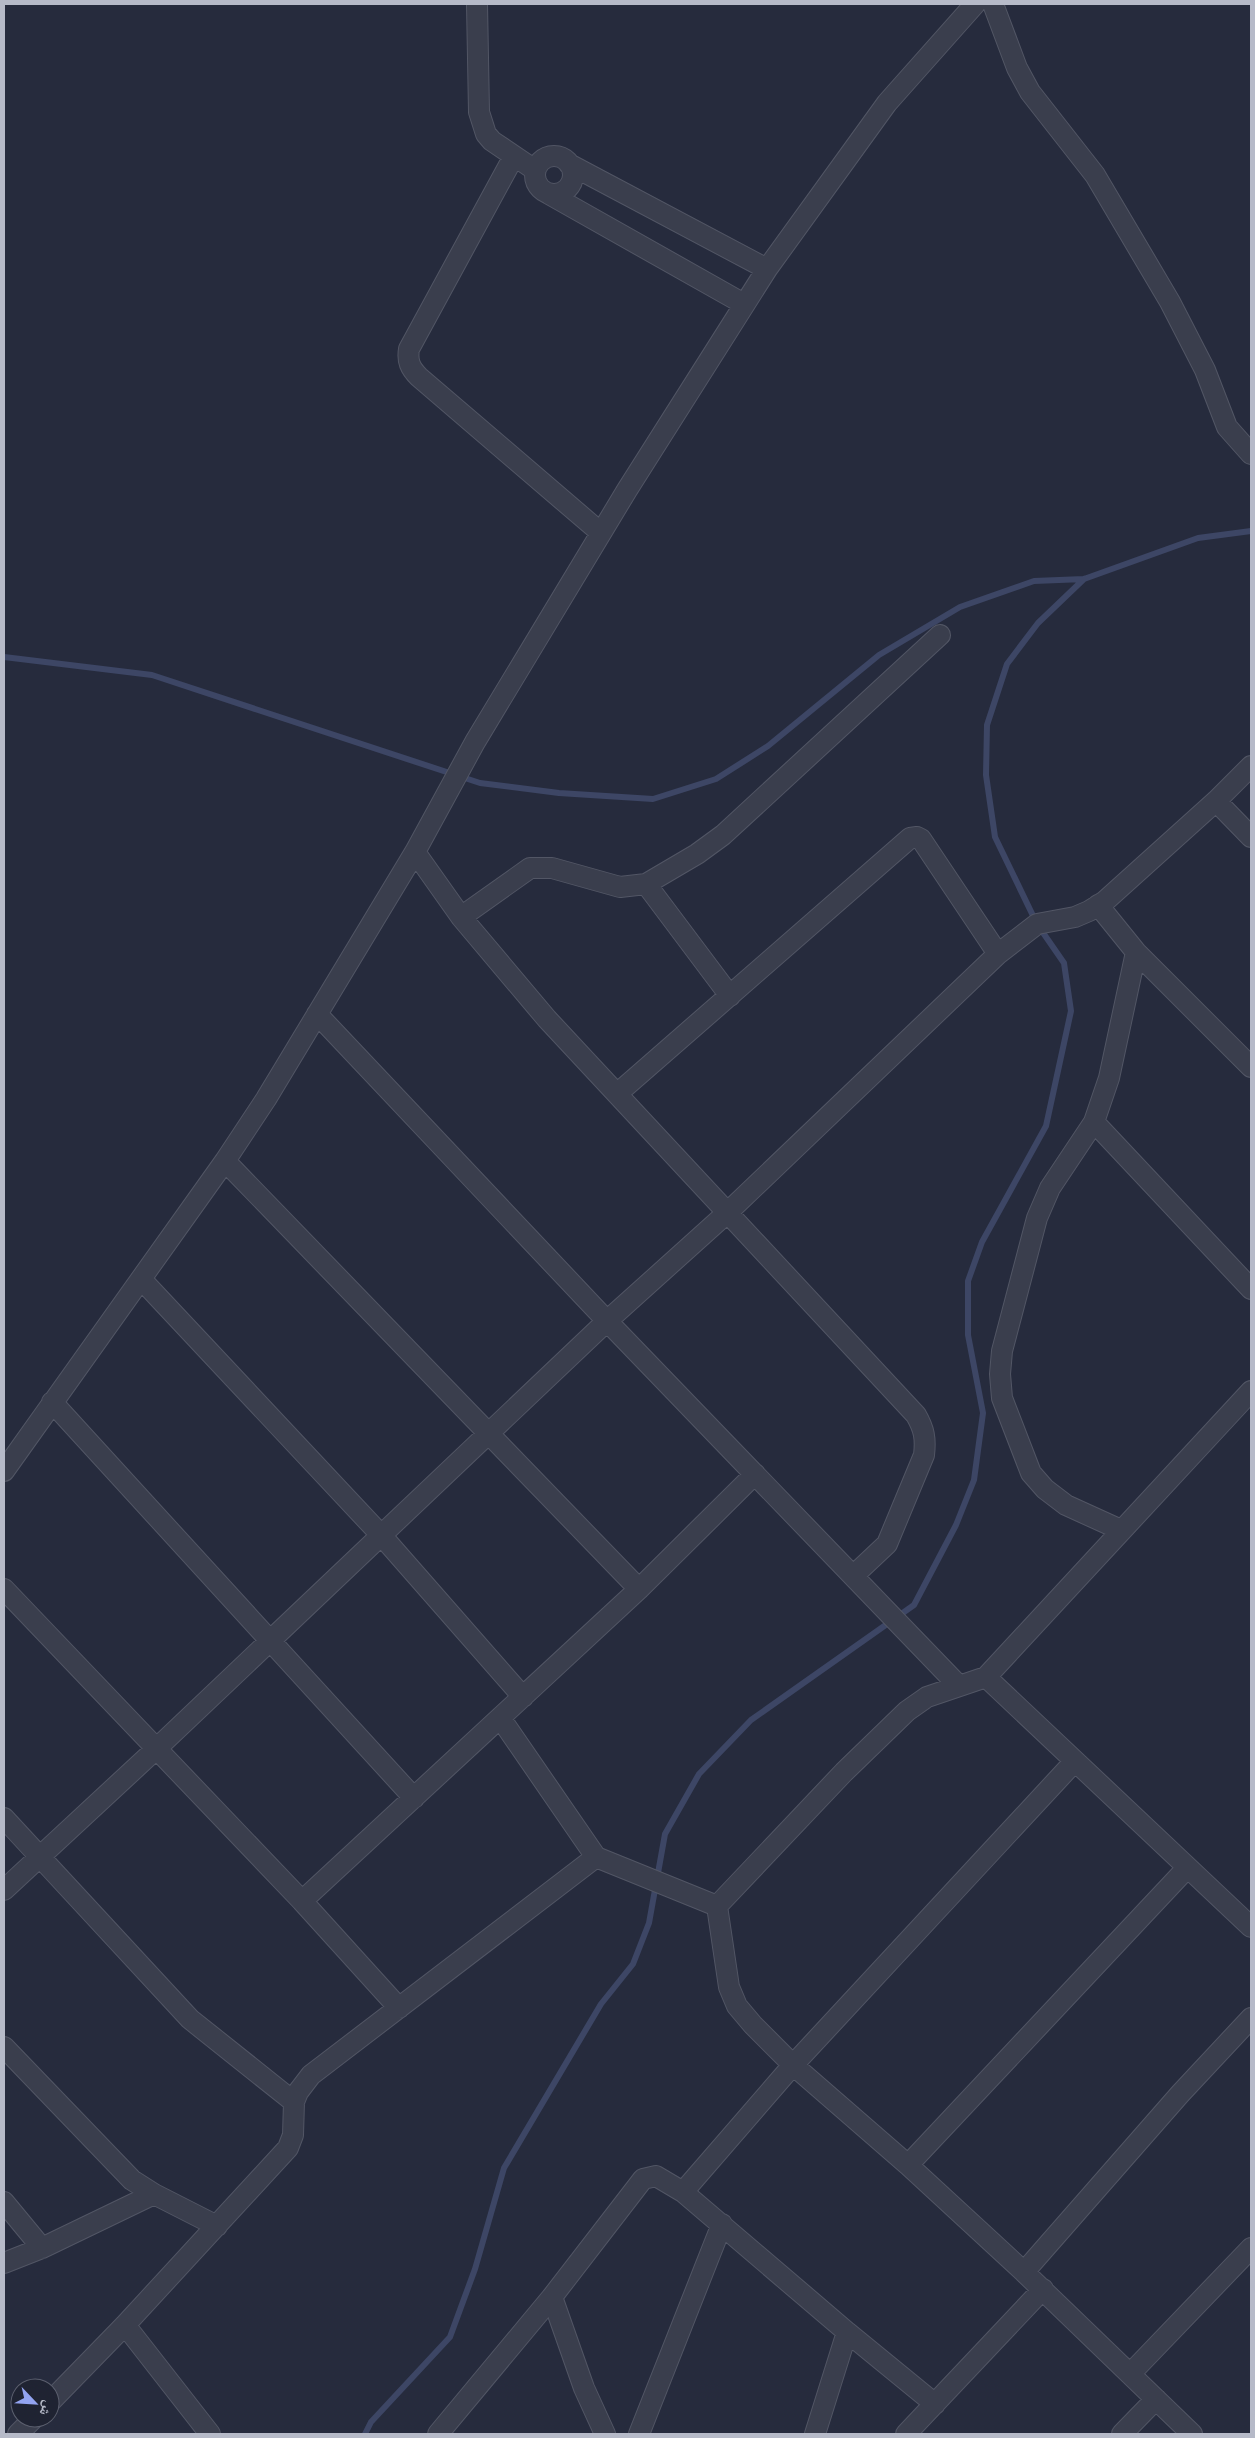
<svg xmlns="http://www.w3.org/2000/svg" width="1255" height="2438" font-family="'Exo 2','Noto Naskh Arabic',sans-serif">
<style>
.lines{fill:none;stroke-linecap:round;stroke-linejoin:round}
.stream{stroke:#3d4665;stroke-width:6}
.minor-casing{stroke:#525665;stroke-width:22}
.minor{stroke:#3a3e4d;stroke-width:20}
</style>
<rect width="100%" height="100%" fill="#262b3d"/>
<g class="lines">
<path class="stream" d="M4 657 152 675 480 783 559 793 653 799 716 779 768 746 879 655 960 607 1034 581 1084 579 1198 538 1251 531
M365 2434 371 2422 450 2337 475 2269 504 2168 601 2004 633 1964 649 1923 665 1834 699 1774 751 1720 914 1605 956 1525 974 1480 983 1413 968 1335V1281L982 1242 1046 1126 1071 1011 1064 963 1037 924 995 837 986 775 987 725 1007 664 1038 623 1084 579"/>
<g class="minor-casing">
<path id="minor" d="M477 4 479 112 486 134 492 141 535 170
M993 4 1017 68 1030 92 1095 175 1170 302 1205 370 1227 427 1251 454
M514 156 409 349C407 361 410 368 419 377L601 533
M535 175a19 19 0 1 1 38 0a19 19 0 1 1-38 0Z
M569 164 767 269
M549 194 744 304
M1216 801 1251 837
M415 852 461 917 547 1019 916 1415C924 1429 926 1438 924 1455L887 1544 853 1576
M646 884 730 996
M1098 905 1136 952 1251 1067
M461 917 530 868H552L620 887 646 884 697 854 723 835 940 635
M1136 952 1109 1078 1094 1122 1251 1289
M317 1014 607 1321 958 1685
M618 1093 910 838 917 837 921 839 998 954
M1094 1122 1050 1188 1037 1218 1002 1351 1000 1374 1002 1398 1031 1473 1045 1489 1066 1505 1121 1530
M225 1161 639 1589
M141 1279 381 1535 523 1697
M52 1402 414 1798
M4 1471 225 1161 266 1099 415 852 475 742 627 490 767 269 887 103 975 4
M4 1589 302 1901 399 2008
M986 1677 1251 1391
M501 1719 596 1857
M4 1818 190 2019 294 2102 298 2092 311 2075 596 1857 717 1906
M4 1890 156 1749 607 1321 727 1213 998 954 1037 924 1075 917 1089 911 1105 901 1216 801 1251 766
M302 1901 639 1589 755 1474
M717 1906 729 1987 737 2006 753 2025 793 2065 908 2165 1024 2272 1192 2434
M717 1906 844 1772 907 1711 927 1697 986 1677 1251 1927
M4 2047 132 2180 154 2194 217 2226
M908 2165 1187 1868
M683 2192 793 2065 1075 1761
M4 2202 42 2248
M4 2263 42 2248 154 2194
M1024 2272 1180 2094 1251 2018
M552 2297 584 2388 605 2434
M125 2325 210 2434
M847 2332 935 2404
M1130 2374 1251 2248
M50 2402 125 2325 288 2148 293 2135 294 2102
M18 2434 34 2418
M438 2434 552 2297 643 2179 656 2176 683 2192 847 2332 815 2434
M639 2434 722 2224
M906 2434 1043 2289
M1122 2434 1156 2399"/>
</g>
<use href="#minor" class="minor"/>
</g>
<rect width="1255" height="2438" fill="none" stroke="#b6bac8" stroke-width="10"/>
<g transform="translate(35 2403) rotate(115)"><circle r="24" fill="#1f2332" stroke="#5b5f6e"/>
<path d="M0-4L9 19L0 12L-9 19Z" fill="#93a4f1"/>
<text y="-8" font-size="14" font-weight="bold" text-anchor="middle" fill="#b6bac8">ش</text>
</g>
</svg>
